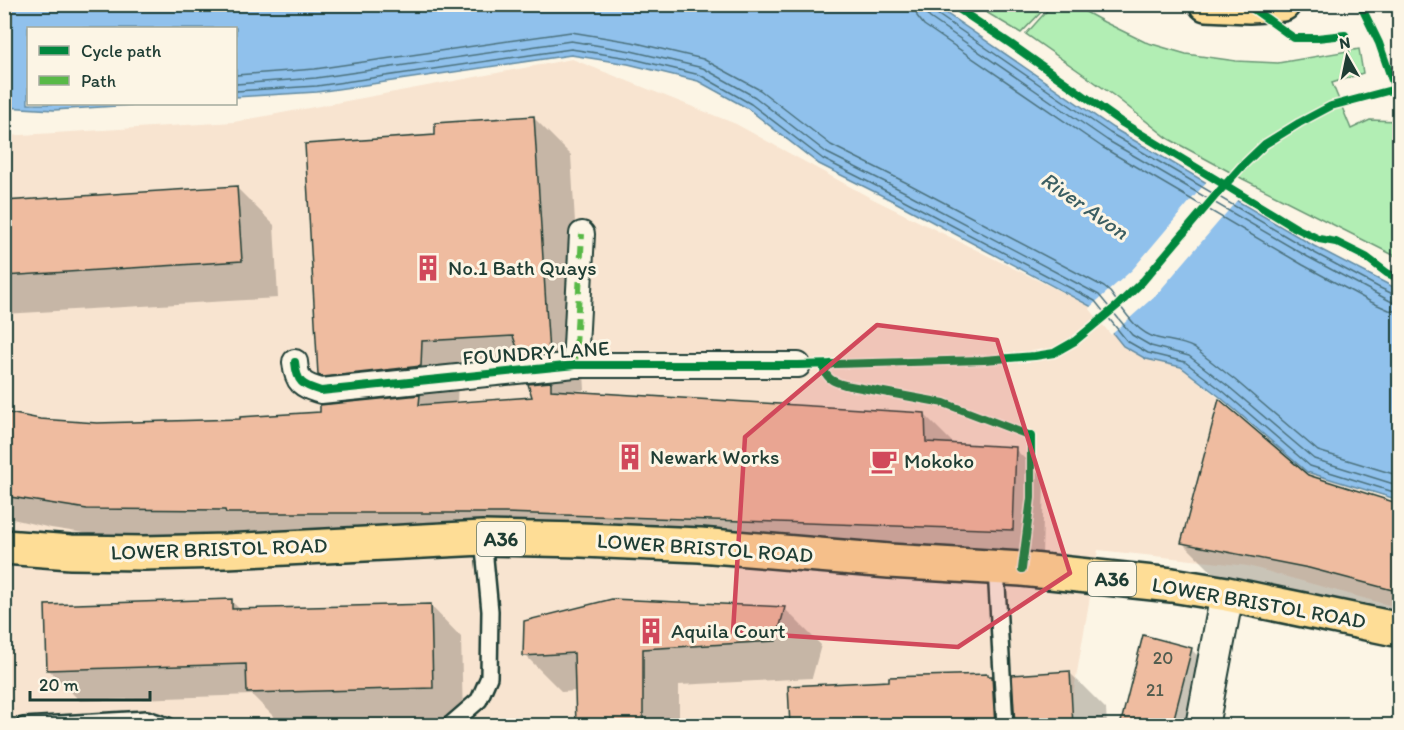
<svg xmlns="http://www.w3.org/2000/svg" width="1404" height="730" font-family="Itim,sans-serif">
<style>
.built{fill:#f8e4d0}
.green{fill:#b2eeb4;stroke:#689674;stroke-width:1.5}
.water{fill:#90c1ec;stroke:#638ca2;stroke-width:1.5}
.pier{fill:#fcf5e5}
.shadow{fill:#0003;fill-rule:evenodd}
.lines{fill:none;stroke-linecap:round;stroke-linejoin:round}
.shore{stroke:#4c727e;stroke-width:1.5}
.building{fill:#efbca0;stroke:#1f3d34;stroke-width:1.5}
.service-casing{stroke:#1f3d34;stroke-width:20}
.pedestrian-casing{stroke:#1f3d34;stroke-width:28}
.minor-casing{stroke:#1f3d34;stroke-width:36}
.primary-casing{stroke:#1f3d34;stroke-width:38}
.trunk-casing{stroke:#1f3d34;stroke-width:38}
.service{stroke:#fcf5e5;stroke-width:15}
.pedestrian{stroke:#fcf5e5;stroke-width:24}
.minor{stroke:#fcf5e5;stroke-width:32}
.primary{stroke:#fedd96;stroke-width:33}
.trunk{stroke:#fedd96;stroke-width:33}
.quiet{stroke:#58b947;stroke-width:6;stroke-dasharray:12 6;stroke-linecap:butt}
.cycleway-casing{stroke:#fcf5e5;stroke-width:11}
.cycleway{stroke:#00873e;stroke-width:8}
.marked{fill:#d1495b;fill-opacity:0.2;stroke:#d1495b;stroke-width:4.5;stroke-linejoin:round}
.labels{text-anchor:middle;stroke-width:6;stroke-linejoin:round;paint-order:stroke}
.number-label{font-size:18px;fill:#535d4f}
.shield{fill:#fcf5e5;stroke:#617469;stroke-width:1.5}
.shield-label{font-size:20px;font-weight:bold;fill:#1f3d34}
.poi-label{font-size:21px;fill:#1f3d34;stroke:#fcf5e5;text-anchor:start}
.street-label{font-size:21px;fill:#1f3d34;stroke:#fcf5e5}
.water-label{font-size:22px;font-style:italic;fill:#3b5e62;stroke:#fcf5e5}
</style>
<rect width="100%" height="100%" fill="#fcf5e5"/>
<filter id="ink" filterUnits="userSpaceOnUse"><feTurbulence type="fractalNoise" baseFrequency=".0167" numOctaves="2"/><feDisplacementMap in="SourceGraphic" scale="12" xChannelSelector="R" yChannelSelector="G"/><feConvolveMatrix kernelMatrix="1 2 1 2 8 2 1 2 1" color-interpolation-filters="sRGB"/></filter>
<g filter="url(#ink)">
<path class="built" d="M572 59 736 124 869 197 1092 307 1123 346 1146 359 1181 367 1307 472 1399 502V608L1248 566 1098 550 1068 725 5 726V136L234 122Z"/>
<path class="green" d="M974 5H1048L1021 33Z
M1073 5 1104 22 1145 42 1186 54 1236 61 1278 63 1359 49 1363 73 1332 83 1351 129 1370 120 1399 121V258L1243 179 1169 139 1113 95 1026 34 1052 5Z"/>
<path class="water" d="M4 5H934L1113 128 1314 246 1399 290V500L1307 472 1220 397 1181 367 1146 359 1123 346 1092 307 897 203 819 164 747 108 698 81 628 64 571 55 317 92 236 97V28H28V104H148L54 110 5 107Z"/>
<path class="pier" d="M1208 180 1239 198 1157 294 1111 335 1089 308 1132 270Z"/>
<path class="shadow" d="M534 118 571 155 585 390 572 391V393L924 414 953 443 954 445 1015 449 1044 478 1042 559 117 538 51 528 4 517V414L40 420 97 425 242 420 322 413 349 404 320 374 436 136ZM538 373 549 384 534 399 457 404 458 378Z
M237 188 274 225 278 298 4 314V202Z
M1400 506V618L1220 580 1183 543Z
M231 601 241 610 430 605 461 637 463 718 280 723 252 695 80 701 48 669Z
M784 608 821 645 812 678 679 685V726H577L576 691 562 692 525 655Z
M1191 649 1210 668 1196 726H1122Z
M1070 673 1106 709 1107 726H791L992 677 1015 700Z
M711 720 723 726H702Z"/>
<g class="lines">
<path class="shore" d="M915 4 917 16 924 25 1102 147 1303 265 1371 302 1389 310 1400 312
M924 4 925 12 930 18 1107 140 1308 257 1375 293 1392 302 1400 303
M931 4 932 9 934 12 1110 133 1311 251 1378 287 1395 295H1400
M236 75 315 69 571 32 632 42 703 59 760 90 831 145 907 183 1104 287 1110 292C1123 309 1135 332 1157 338 1169 341 1183 342 1194 348L1235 380 1318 451 1400 476
M236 84 316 78 571 41 631 51 703 68 755 97 827 153 903 191 1099 295 1132 335 1151 346 1189 356 1229 387 1314 459 1400 486
M236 91 317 86 571 49 629 58 700 75 751 104 823 159 900 198 1095 301 1127 341 1148 353 1185 362 1224 392 1310 466 1400 494"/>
</g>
<path class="building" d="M534 116 549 353 520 356 513 336 422 341 421 366 323 377 318 375 305 144 435 135V123Z
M237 186 242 261 4 276V201Z
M551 382V390L925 413 926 442 1016 447 1013 530 505 513H226L225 510 87 509 4 496V412L40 419 97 423 240 419V417L320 412V405L420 395 419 405 532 397 528 384Z
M1219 399 1308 475 1400 504V592L1309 568 1181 543Z
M232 599V609L431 604 433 688 247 693 246 664 47 670 45 605Z
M612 599 785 607 776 641 643 649V726H576L574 653 523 656 524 621Z
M1143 635 1192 648 1172 726H1120Z
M1070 671 1073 726H1015L1012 675Z
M988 674V676H992L995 726H790L788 686 889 681V677Z"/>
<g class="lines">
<g class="service-casing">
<path id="service" d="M996 568 1005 726
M23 726 147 719 168 726
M449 726 479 700 489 677 490 611 483 538"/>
</g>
<g class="pedestrian-casing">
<path id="pedestrian" d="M295 362C297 383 302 385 321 391L575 365H798
M575 365 582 234"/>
</g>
<g class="minor-casing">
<path id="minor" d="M1202 726 1227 594"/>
</g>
<g class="primary-casing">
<path id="primary" d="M1206 4 1249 6 1283 4"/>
</g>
<g class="trunk-casing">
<path id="trunk" d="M4 547 71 552 144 553 226 551 483 538 582 540 700 545 889 561 1022 569 1172 585 1227 594 1400 630"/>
</g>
<use href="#service" class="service"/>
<use href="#pedestrian" class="pedestrian"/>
<use href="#minor" class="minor"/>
<use href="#primary" class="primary"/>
<use href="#trunk" class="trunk"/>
<path class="quiet" d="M575 365 582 234"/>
<g class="cycleway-casing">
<path id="cycleway" d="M951 4 1011 44 1121 122 1296 228 1319 239 1336 242 1366 257 1387 273 1400 279
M1360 4 1379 43 1395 89 1400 93
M1249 6 1294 38H1317L1345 35
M295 362C297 383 302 385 321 391L575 365H798L984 360 1035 356 1054 353 1075 341 1118 305 1143 281 1216 195 1241 167 1265 144 1299 123 1331 106 1395 89
M831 364 824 370C828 380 835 382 845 385L944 403 1031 436V498L1022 569"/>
</g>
<use href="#cycleway" class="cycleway"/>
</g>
</g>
<path class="marked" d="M877 325 997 340 1070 573 958 647 733 632 745 437Z"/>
<defs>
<g id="building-bare" transform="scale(2.07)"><path d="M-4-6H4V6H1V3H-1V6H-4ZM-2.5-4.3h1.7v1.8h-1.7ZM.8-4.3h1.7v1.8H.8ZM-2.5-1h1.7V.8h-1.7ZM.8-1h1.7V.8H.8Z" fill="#d1495b" stroke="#fcf5e5" stroke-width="2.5" paint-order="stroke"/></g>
<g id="cafe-bare" transform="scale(2.07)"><path d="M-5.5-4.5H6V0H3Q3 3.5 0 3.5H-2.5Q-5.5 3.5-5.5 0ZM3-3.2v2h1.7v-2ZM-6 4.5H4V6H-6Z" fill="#d1495b" stroke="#fcf5e5" stroke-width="2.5" paint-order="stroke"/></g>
</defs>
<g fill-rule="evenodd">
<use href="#building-bare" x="428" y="268"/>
<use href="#building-bare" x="630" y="457"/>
<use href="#cafe-bare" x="884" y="461"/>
<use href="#building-bare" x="651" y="631"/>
</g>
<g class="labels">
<g class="number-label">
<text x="1163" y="664">20</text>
<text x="1155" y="696">21</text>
</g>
<g class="shield">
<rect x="477" y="522" width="48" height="34" rx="4.5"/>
<rect x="1088" y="562" width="48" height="34" rx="4.5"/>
</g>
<g class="shield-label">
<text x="501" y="546">A36</text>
<text x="1112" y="586">A36</text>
</g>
<g class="poi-label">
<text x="448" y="275">No.1 Bath Quays</text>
<text x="650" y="464">Newark Works</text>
<text x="904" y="468">Mokoko</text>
<text x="671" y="638">Aquila Court</text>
</g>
<g class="street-label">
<text transform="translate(536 353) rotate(-4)" y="7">FOUNDRY LANE</text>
<text transform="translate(705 548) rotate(4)" y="7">LOWER BRISTOL ROAD</text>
<text transform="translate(219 549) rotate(-2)" y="7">LOWER BRISTOL ROAD</text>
<text transform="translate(1259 603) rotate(10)" y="7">LOWER BRISTOL ROAD</text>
</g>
<g class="water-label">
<text transform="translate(1085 205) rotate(35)" y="8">River Avon</text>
</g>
</g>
<rect width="1404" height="730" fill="none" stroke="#fcf5e5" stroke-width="24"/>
<rect x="12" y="12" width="1380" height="706" fill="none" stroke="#1f3d34" stroke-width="2" filter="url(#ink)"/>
<rect x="27" y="27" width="210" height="78" fill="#fcf5e5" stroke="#a4ab9e" stroke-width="1.5"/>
<rect x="39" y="46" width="30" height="9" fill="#00873e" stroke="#a4ab9e" stroke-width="1.5"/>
<text x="81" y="57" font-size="18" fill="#1f3d34">Cycle path</text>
<rect x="39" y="76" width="30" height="9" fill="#58b947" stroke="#a4ab9e" stroke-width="1.5"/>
<text x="81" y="87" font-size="18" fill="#1f3d34">Path</text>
<g transform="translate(1347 57) rotate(351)" stroke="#fcf5e5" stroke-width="4.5" paint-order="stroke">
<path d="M0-4.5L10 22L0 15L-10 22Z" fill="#1f3d34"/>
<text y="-9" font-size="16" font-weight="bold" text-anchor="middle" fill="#1f3d34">N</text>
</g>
<path d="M30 691v9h120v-9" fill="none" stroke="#1f3d34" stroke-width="3"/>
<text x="39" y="691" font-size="18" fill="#1f3d34" stroke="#fcf5e5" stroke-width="4.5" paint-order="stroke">20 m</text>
</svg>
